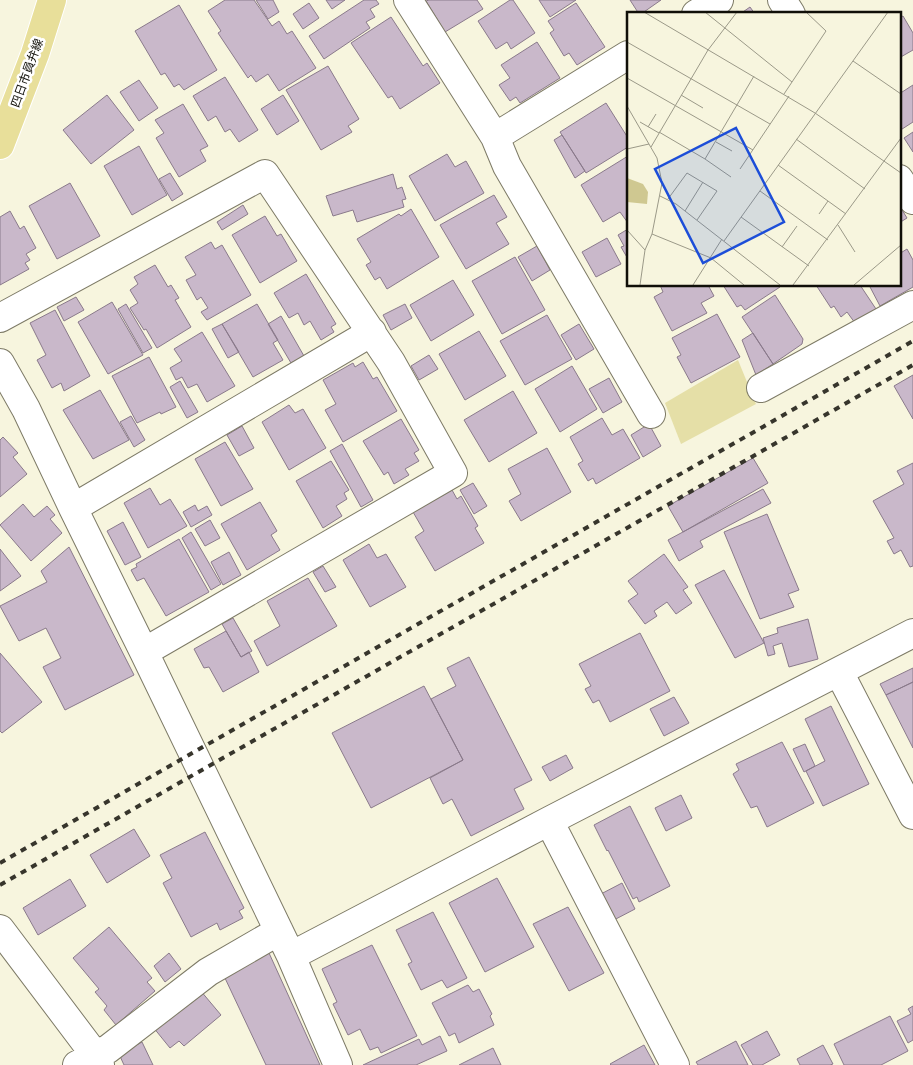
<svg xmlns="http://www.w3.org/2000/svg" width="913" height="1065" font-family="Literata,'Noto Sans JP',serif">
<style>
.green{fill:#e5dfa7}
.building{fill:#c9b8ca;stroke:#8a7a8b}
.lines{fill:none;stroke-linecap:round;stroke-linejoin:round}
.minor-casing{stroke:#7d7a66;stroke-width:30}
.major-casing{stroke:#fff;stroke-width:30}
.minor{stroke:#fff;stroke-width:28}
.major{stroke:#e8df9a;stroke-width:28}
.rail{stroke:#37352c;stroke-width:4;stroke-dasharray:6 6;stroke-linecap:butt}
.labels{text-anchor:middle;stroke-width:5;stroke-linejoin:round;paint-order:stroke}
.street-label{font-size:12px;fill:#100f08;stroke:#fff}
.inset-road{fill:none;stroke:#9b9988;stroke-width:1}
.view{fill:#1d4ed8;fill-opacity:0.15;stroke:#1d4ed8;stroke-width:2.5}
.inset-edge{fill:none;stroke:#100f08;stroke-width:2.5}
</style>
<rect width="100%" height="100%" fill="#f7f5de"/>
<path class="green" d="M738 360 756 404 681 444 665 403Z"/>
<path class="building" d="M225 0H254L272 26 279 21 287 34 292 31 316 68 279 91 268 74 256 82 251 75 248 78 218 33 221 31 208 11Z
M256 0H273L279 12 268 19Z
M326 0H345L332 9Z
M364 0H376L379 4 370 9 375 17 366 22 370 28 324 59 309 36Z
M429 0H477L483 9 445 32 426 1Z
M510 0H513L535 33 511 49 507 42 496 49 478 21Z
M539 0H576L550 17Z
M630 0H661L641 14H639Z
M309 3 319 18 303 29 293 14Z
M576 3 605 47 577 65 569 53 564 56 550 33 554 30 548 21Z
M179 5 217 70 184 90 179 84 174 87 165 73 161 75 135 31Z
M750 7 755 14H740Z
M903 16 913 33V50L899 58V18Z
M391 17 423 66 427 63 440 83 400 109 392 96 388 98 351 43Z
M537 42 560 78 520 103 516 97 510 101 499 85 510 78 501 65Z
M328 66 359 119 348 126 352 132 321 150 286 90Z
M225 77 258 130 239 142 230 129 225 132 216 116 208 121 193 96Z
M139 80 158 108 139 121 120 92Z
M913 85V122L899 131V94Z
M107 95 134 130 91 164 63 130Z
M283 95 299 121 277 135 261 109Z
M606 103 628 138V147L586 173 560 132Z
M183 104 208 146 200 150 206 161 179 177 156 138 164 133 155 120Z
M913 132V152L904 138Z
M562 135 585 171 575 178 554 140Z
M139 146 167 195 132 215 104 166Z
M447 154 455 167 466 161 484 193 435 221 409 176Z
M628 156V223L620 212 603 222 581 185Z
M170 173 183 194 172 201 159 179Z
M393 174 397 189 402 187 406 199 402 200 404 207 357 222 353 210 333 216 326 196Z
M70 183 100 236 57 259 29 206Z
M494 195 507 217 496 223 509 244 466 269 440 225Z
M243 205 248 214 222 230 217 222Z
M899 205 907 218 899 223Z
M411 209 439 257 387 289 380 277 375 280 366 265 371 262 357 239 399 214 401 216Z
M10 211 20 229 24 226 36 248 26 254 30 260 25 263 29 269 0 285V217Z
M265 216 277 236 281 234 297 261 260 283 232 235Z
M628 229V259L621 247 624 246 618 235Z
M607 238 621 264 596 277 582 252Z
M211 242 215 249 222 245 251 295 207 320 201 312 208 308 201 297 197 300 186 280 196 275 185 257Z
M537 246 550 270 532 281 518 257Z
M907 249 913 260V287L880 306 869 285H899V254Z
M515 257 545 310 502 334 472 281Z
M155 265 168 287 171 285 179 298 175 300 191 327 157 348 146 329 144 330 130 308 138 303 130 290 138 284 134 277Z
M306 274 336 324 331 327 334 332 321 340 310 321 304 325 298 313 289 318 274 293Z
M453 280 474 315 431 341 410 305Z
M660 285H708L714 296 701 303 707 313 672 331 654 297 663 292Z
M723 285H779L780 287 745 310 741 305 737 307Z
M816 285H860L876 309 855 323 847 312 841 317 834 306 831 308Z
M775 295 803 339 802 344 773 364 742 317Z
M76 297 84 310 64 321 57 307Z
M112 302 143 355 108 374 78 322Z
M126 304 152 348 143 353 118 309Z
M257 304 278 340 273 343 283 360 253 377 222 324Z
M405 304 412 318 391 330 383 315Z
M55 310 90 376 64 391 61 383 52 388 37 360 46 355 30 323Z
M717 314 740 357 691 383 677 357 681 355 672 338Z
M547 315 572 359 525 385 500 341Z
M281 316 304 356 291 363 268 324Z
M222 324 239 352 228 358 212 329Z
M579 324 594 349 576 360 561 335Z
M479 331 506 376 465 400 439 354Z
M202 332 235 386 207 402 197 384 188 388 182 377 176 380 170 368 182 361 174 349Z
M753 333 773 364 756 375 742 340Z
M429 355 438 369 419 380 411 366Z
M149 357 176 407 161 414 160 412 137 423 112 376Z
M363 362 373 379 377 377 397 411 343 442 325 410 336 404 323 380 353 363 355 367Z
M572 366 597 409 560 432 535 389Z
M913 375V419L894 386Z
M609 378 622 402 603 413 589 389Z
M180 381 198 412 187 418 170 387Z
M100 390 129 440 93 459 63 410Z
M513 391 537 433 489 462 464 420Z
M289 405 295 413 303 409 326 448 289 470 262 422Z
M131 416 145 440 134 447 120 422Z
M602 418 612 435 623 429 640 458 596 484 593 478 588 481 578 464 583 461 570 437Z
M401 419 419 450 414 453 419 461 405 469 409 475 394 484 388 472 384 475 363 441Z
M649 424 661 446 643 457 631 435Z
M242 426 254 448 239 456 227 435Z
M3 437 18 453 13 457 27 474 0 497V440Z
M225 442 253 489 221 506 195 459Z
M342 444 373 500 361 507 330 451Z
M547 448 571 492 521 521 509 501 521 494 508 469Z
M753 458 768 483 683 532 668 506Z
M331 461 349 490 344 493 347 499 336 506 342 516 323 528 296 481Z
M913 463V566L910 567 901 550 894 554 887 541 894 538 873 501 904 484 897 471Z
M473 483 487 506 474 514 460 490Z
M150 488 160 505 170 499 187 526 148 548 124 503Z
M763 489 771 503 700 541 703 547 679 561 668 540Z
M452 490 457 499 461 496 478 526 475 528 484 543 435 571 415 537 424 531 413 512Z
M260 502 277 531 271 535 280 550 247 570 221 524Z
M23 504 34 517 47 506 55 515 50 519 62 533 31 561 0 525Z
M195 505 198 511 207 506 212 515 191 527 183 512Z
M767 514 799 590 788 594 794 607 760 619 724 532Z
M210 520 220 538 205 546 195 529Z
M123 522 141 557 125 565 107 531Z
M191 532 221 584 211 590 182 538Z
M179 539 209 592 166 616 144 578 137 581 131 570 137 567 136 564Z
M369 544 377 558 386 554 406 587 370 607 343 560Z
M69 547 134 675 65 710 43 667 61 658 46 628 19 641 0 606 47 582 41 571Z
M0 549 21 576 0 591Z
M229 552 241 575 223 585 211 562Z
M664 554 688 587 683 590 692 603 676 614 667 602 654 611 657 616 645 624 628 601 638 594 628 581Z
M323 566 336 587 325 592 313 572Z
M724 570 764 643 735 658 695 585Z
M308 578 337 626 267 666 254 641 280 626 267 601Z
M233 618 252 651 241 657 222 624Z
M808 619 818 659 789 667 782 643 773 646 775 654 768 656 763 638 778 633 777 628Z
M226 631 241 657 249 652 259 672 223 692 209 667 204 668 194 649Z
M640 633 670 691 610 722 599 700 593 703 585 689 591 686 579 664Z
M0 653 42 702 2 733 0 731Z
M469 657 532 780 514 789 524 809 471 836 452 799 443 804 430 778 463 760 431 699 456 686 447 668Z
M913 668V682L886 695 880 684Z
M913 682V748L886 695Z
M424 686 463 760 371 808 332 733Z
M674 697 689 723 664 736 650 709Z
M831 706 869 784 823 806 806 771 825 761 805 719Z
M782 742 814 803 767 827 757 806 751 808 733 774 739 770 736 764Z
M805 744 815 766 804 772 793 749Z
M566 755 573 768 550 781 542 767Z
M681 795 692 818 666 831 655 808Z
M630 806 670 886 639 902 637 897 633 899 608 850 607 851 594 825Z
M134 829 150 856 107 883 90 855Z
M205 832 244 908 239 911 243 918 220 930 217 923 191 937 163 883 172 878 160 855Z
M497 878 534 947 485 972 449 903Z
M70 879 86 906 38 935 23 908Z
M622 883 635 909 612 921 599 895Z
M568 907 604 973 569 991 533 924Z
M433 912 467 978 447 988 442 980 421 990 408 964 412 962 396 930Z
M109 927 152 978 147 982 155 991 116 1025 104 1010 107 1006 95 992 99 989 73 958Z
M372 945 417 1036 381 1053 378 1047 370 1050 360 1029 348 1035 333 1004 337 1002 322 969Z
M169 953 181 969 165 982 154 966Z
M269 953 320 1065H266L224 976Z
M468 985 473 992 479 989 492 1014 490 1016 494 1025 459 1043 455 1033 449 1036 432 1003Z
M200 990 221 1015 184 1046 179 1041 170 1048 153 1027Z
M913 1006V1040L908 1043 897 1021 911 1014 908 1009Z
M890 1016 908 1051 881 1065H844L834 1044Z
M767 1031 780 1055 762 1065H753L741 1045Z
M440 1036 447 1051 416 1065H363L419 1039 422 1045Z
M736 1041 748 1065H698L696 1062Z
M142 1042 153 1065H124L119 1054Z
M644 1045 655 1065H611L610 1064Z
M823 1045 833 1064 830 1065H800L797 1059Z
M493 1048 501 1065H459Z"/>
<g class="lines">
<g class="minor-casing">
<path id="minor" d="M408 0 495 137
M782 0 791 14
M696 14 719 0
M628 55 495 137 507 166 651 414
M899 179 913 200
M0 318 265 174 391 362 453 473 144 652
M0 363 26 409 73 508 144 652 291 956 338 1065
M761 388 913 305
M73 508 372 332
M839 672 913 815
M549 821 675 1065
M0 929 95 1055 100 1065
M291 956 549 821 913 633
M77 1065 108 1049 208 972 279 931"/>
</g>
<g class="major-casing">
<path id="major" d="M0 145 35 54 52 0"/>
</g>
<use href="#minor" class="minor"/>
<use href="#major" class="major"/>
<path class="rail" d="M0 863 913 341
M0 885 913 365"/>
</g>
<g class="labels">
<g class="street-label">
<text transform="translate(27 73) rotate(-70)" y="4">四日市員弁線</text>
</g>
</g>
<g transform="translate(627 12)">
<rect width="274" height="274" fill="#f7f5de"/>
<path d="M0 166 16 172 21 180 20 192 0 190Z" fill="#cfc891"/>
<path class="inset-road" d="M17 0 188 101 274 161M78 0 165 70M0 30 143 112M226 49 274 82M0 66 126 138M157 82 199 19 179 0M54 83 76 96M0 94 30 146 35 171 25 222 18 238 13 273M13 110 32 121M21 115 29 102M32 120 78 147M169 127 238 177M89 130 105 139M24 135 81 38 110 0M0 137 22 132M151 153 219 202M113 157 162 84M104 165 78 147 127 64M133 179 201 228M33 184 49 192 153 273M41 187 60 161 90 179 70 208M58 199 76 170M192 202 201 189M114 205 182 254M211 213 228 240M0 218 18 238M25 222 84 246 117 273M97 229 261 0M155 235 170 214M66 273 95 227M166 273 274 126M227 273 274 233"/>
<path class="view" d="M109 116 157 210 76 251 28 157Z"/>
<rect width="274" height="274" class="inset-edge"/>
</g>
</svg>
